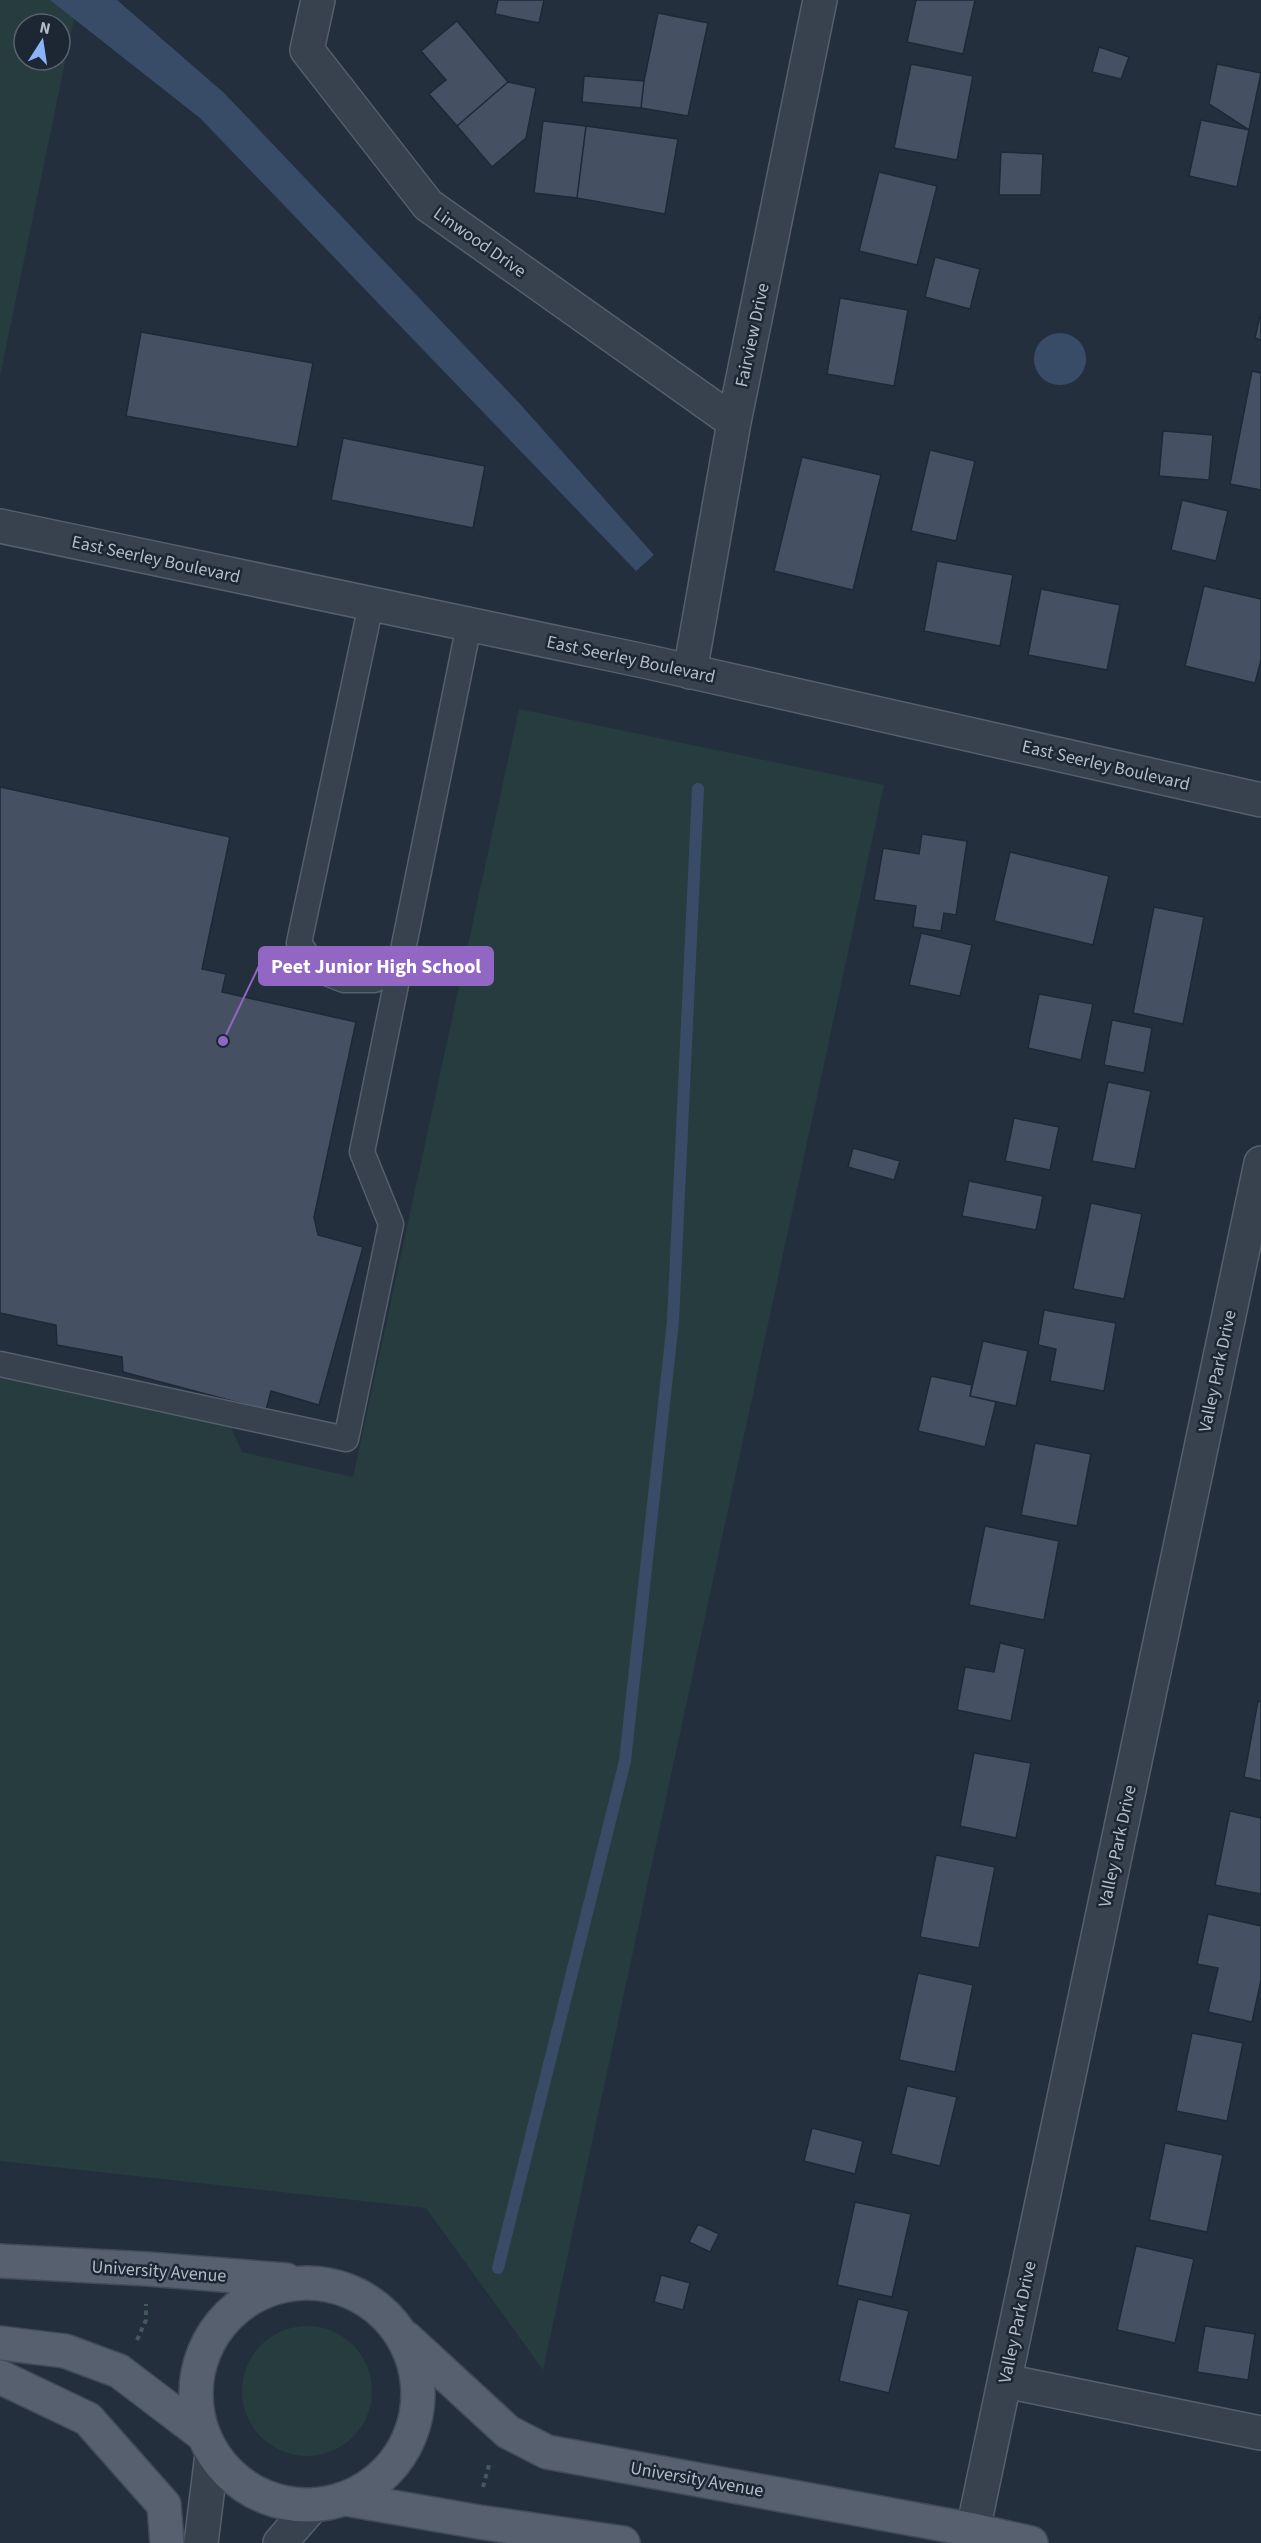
<svg xmlns="http://www.w3.org/2000/svg" width="1261" height="2543" font-family="'Source Sans 3',sans-serif">
<style>
.green{fill:#263c3f;fill-rule:evenodd}
.water{fill:#394c67}
.lines{fill:none;stroke-linecap:round;stroke-linejoin:round}
.stream{stroke:#394c67;stroke-width:12}
.building{fill:#455162;stroke:#1f2835;stroke-width:1.5}
.lane-casing{stroke:#565f6c;stroke-width:27}
.street-casing{stroke:#565f6c;stroke-width:36}
.primary-casing{stroke:#414a57;stroke-width:36}
.path{stroke:#44595c;stroke-width:4;stroke-dasharray:4.5 4.5;stroke-linecap:butt}
.lane{stroke:#38414e;stroke-width:24}
.street{stroke:#38414e;stroke-width:33}
.primary{stroke:#56606e;stroke-width:33}
.labels{text-anchor:middle;stroke-width:5;stroke-linejoin:round;paint-order:stroke}
.street-label{font-size:18px;fill:#b4bcc9;stroke:#1d2633}
.leader{fill:none;stroke:#9266c3;stroke-width:2}
.callout-dot{fill:#9266c3;stroke:#1d2633;stroke-width:2}
.callout{fill:#9266c3;stroke:#9266c3;stroke-width:2}
.callout-label{font-size:20px;text-anchor:middle;font-weight:bold;fill:#fff}
</style>
<rect width="100%" height="100%" fill="#242f3e"/>
<path class="green" d="M0 0H78L0 376ZM24 24H60V60H24Z
M519 709 884 785 543 2370 426 2208 0 2161V1372L228 1421 242 1452 353 1477Z
M242 2391a65 65 0 1 1 130 0a65 65 0 1 1-130 0Z"/>
<path class="water" d="M50 0H117L224 93 520 404 654 555 636 571 200 118Z
M1034 359a26 26 0 1 1 52 0a26 26 0 1 1-52 0Z"/>
<g class="lines">
<path class="stream" d="M498 2268 625 1761 673 1321 698 789"/>
</g>
<path class="building" d="M498 0H544L539 23 495 14Z
M916 0H975L963 54 907 42Z
M658 13 708 23 688 116 641 108 644 81Z
M457 21 508 82 457 126 429 94 446 80 421 51Z
M1099 47 1129 57 1121 79 1092 72Z
M911 64 973 76 957 160 894 148Z
M1217 64 1261 73 1249 130 1209 104Z
M584 76 644 81 641 108 582 102Z
M508 82 536 88 526 138 492 167 457 126Z
M1201 120 1249 130 1237 187 1189 176Z
M543 121 586 126 577 198 534 193Z
M586 126 678 139 665 214 577 198Z
M1001 152 1043 154 1041 195H999Z
M879 172 937 186 917 265 859 251Z
M935 257 980 269 970 309 925 297Z
M840 298 908 310 894 386 827 374Z
M1261 312V340L1255 338Z
M141 332 313 363 297 447 126 416Z
M1252 371 1261 373V490L1230 484Z
M1163 431 1213 435 1209 480 1159 476Z
M343 438 485 466 473 528 331 500Z
M930 450 975 461 956 541 911 531Z
M802 457 881 475 853 590 774 571Z
M1182 500 1228 511 1216 561 1171 550Z
M937 561 1013 575 1000 646 924 631Z
M1204 586 1261 599V660L1255 683 1185 666Z
M1041 589 1120 605 1107 670 1028 655Z
M0 787 230 837 202 969 226 974 222 992 356 1022 314 1217 318 1235 363 1247 319 1405 271 1391 266 1410 123 1372 122 1357 57 1345 56 1325 0 1313Z
M922 834 967 841 956 915 944 913 941 931 913 927 916 906 874 900 883 848 919 854Z
M1010 852 1109 876 1093 945 994 921Z
M1154 907 1204 917 1183 1024 1133 1013Z
M921 933 972 945 960 996 909 985Z
M1039 994 1093 1004 1081 1060 1028 1048Z
M1112 1020 1152 1028 1144 1073 1104 1065Z
M1108 1082 1151 1091 1135 1169 1092 1161Z
M1014 1118 1059 1127 1050 1170 1005 1161Z
M853 1148 900 1161 894 1180 848 1167Z
M969 1181 1043 1196 1036 1230 962 1216Z
M1091 1203 1142 1214 1124 1299 1073 1289Z
M1044 1310 1116 1323 1104 1391 1050 1381 1056 1349 1038 1345Z
M983 1341 1028 1351 1016 1406 970 1396Z
M931 1376 972 1385 970 1396 996 1402 985 1447 918 1431Z
M1035 1443 1091 1454 1077 1526 1021 1515Z
M985 1526 1059 1541 1044 1620 969 1605Z
M1000 1643 1025 1649 1011 1721 957 1710 965 1667 994 1672Z
M1258 1701 1261 1702V1781L1244 1777Z
M974 1753 1031 1763 1016 1838 960 1826Z
M1230 1811 1261 1818V1894L1215 1885Z
M936 1855 995 1867 979 1948 920 1937Z
M1208 1914 1261 1926V1980L1252 2022 1208 2012 1218 1968 1197 1964Z
M918 1973 973 1985 955 2072 899 2060Z
M1192 2033 1243 2043 1227 2121 1176 2111Z
M907 2086 957 2097 940 2166 891 2154Z
M812 2128 863 2141 855 2174 804 2161Z
M1165 2143 1223 2155 1207 2232 1149 2220Z
M855 2202 911 2214 892 2297 837 2285Z
M698 2224 719 2234 710 2252 689 2242Z
M1136 2246 1194 2259 1175 2343 1117 2330Z
M661 2275 690 2283 683 2310 654 2302Z
M858 2299 909 2311 889 2393 839 2381Z
M1205 2326 1255 2334 1248 2380 1197 2372Z"/>
<g class="lines">
<g class="lane-casing">
<path id="lane" d="M371 604 299 943 316 969 344 980H374L399 968
M0 1364 346 1439 391 1224 362 1152 469 625"/>
</g>
<g class="street-casing">
<path id="street" d="M318 0 307 50 428 205 734 422
M0 526 644 661 1261 800
M690 672 734 422 820 0
M1005 2381 1261 2433
M973 2530 1261 1163
M201 2543 212 2454
M280 2543 312 2506"/>
</g>
<g class="primary-casing">
<path id="primary" d="M0 2261 148 2269 286 2280
M196 2394a111 111 0 1 1 222 0a111 111 0 1 1-222 0Z
M406 2338 508 2432 547 2452 973 2530 1031 2543
M0 2343 65 2351 119 2371 202 2434
M0 2377 88 2419 164 2505 167 2543
M346 2499 479 2522 623 2543"/>
</g>
<path class="path" d="M137 2340 146 2320V2304
M483 2487 489 2465"/>
<use href="#lane" class="lane"/>
<use href="#street" class="street"/>
<use href="#primary" class="primary"/>
</g>
<g class="labels">
<g class="street-label">
<text transform="translate(480 242) rotate(35)" y="6">Linwood Drive</text>
<text transform="translate(752 335) rotate(-78)" y="6">Fairview Drive</text>
<text transform="translate(156 559) rotate(12)" y="6">East Seerley Boulevard</text>
<text transform="translate(631 659) rotate(12)" y="6">East Seerley Boulevard</text>
<text transform="translate(1106 765) rotate(13)" y="6">East Seerley Boulevard</text>
<text transform="translate(1217 1371) rotate(-78)" y="6">Valley Park Drive</text>
<text transform="translate(1117 1846) rotate(-78)" y="6">Valley Park Drive</text>
<text transform="translate(159 2271) rotate(4)" y="6">University Avenue</text>
<text transform="translate(1017 2322) rotate(-78)" y="6">Valley Park Drive</text>
<text transform="translate(697 2479) rotate(10)" y="6">University Avenue</text>
</g>
</g>
<path class="leader" d="M223 1041L259 966"/>
<circle class="callout-dot" cx="223" cy="1041" r="6"/>
<rect class="callout" x="259" y="947" width="234" height="38" rx="6"/>
<g class="callout-label">
<text x="376" y="973">Peet Junior High School</text>
</g>
<g transform="translate(42 42) rotate(12)"><circle r="28" fill="#1d2633" stroke="#59626f" stroke-width="1.5"/>
<path d="M0-4.5L10 22L0 15L-10 22Z" fill="#8ab4f8"/>
<text y="-9" font-size="16" font-weight="bold" text-anchor="middle" fill="#b4bcc9">N</text>
</g>
</svg>
